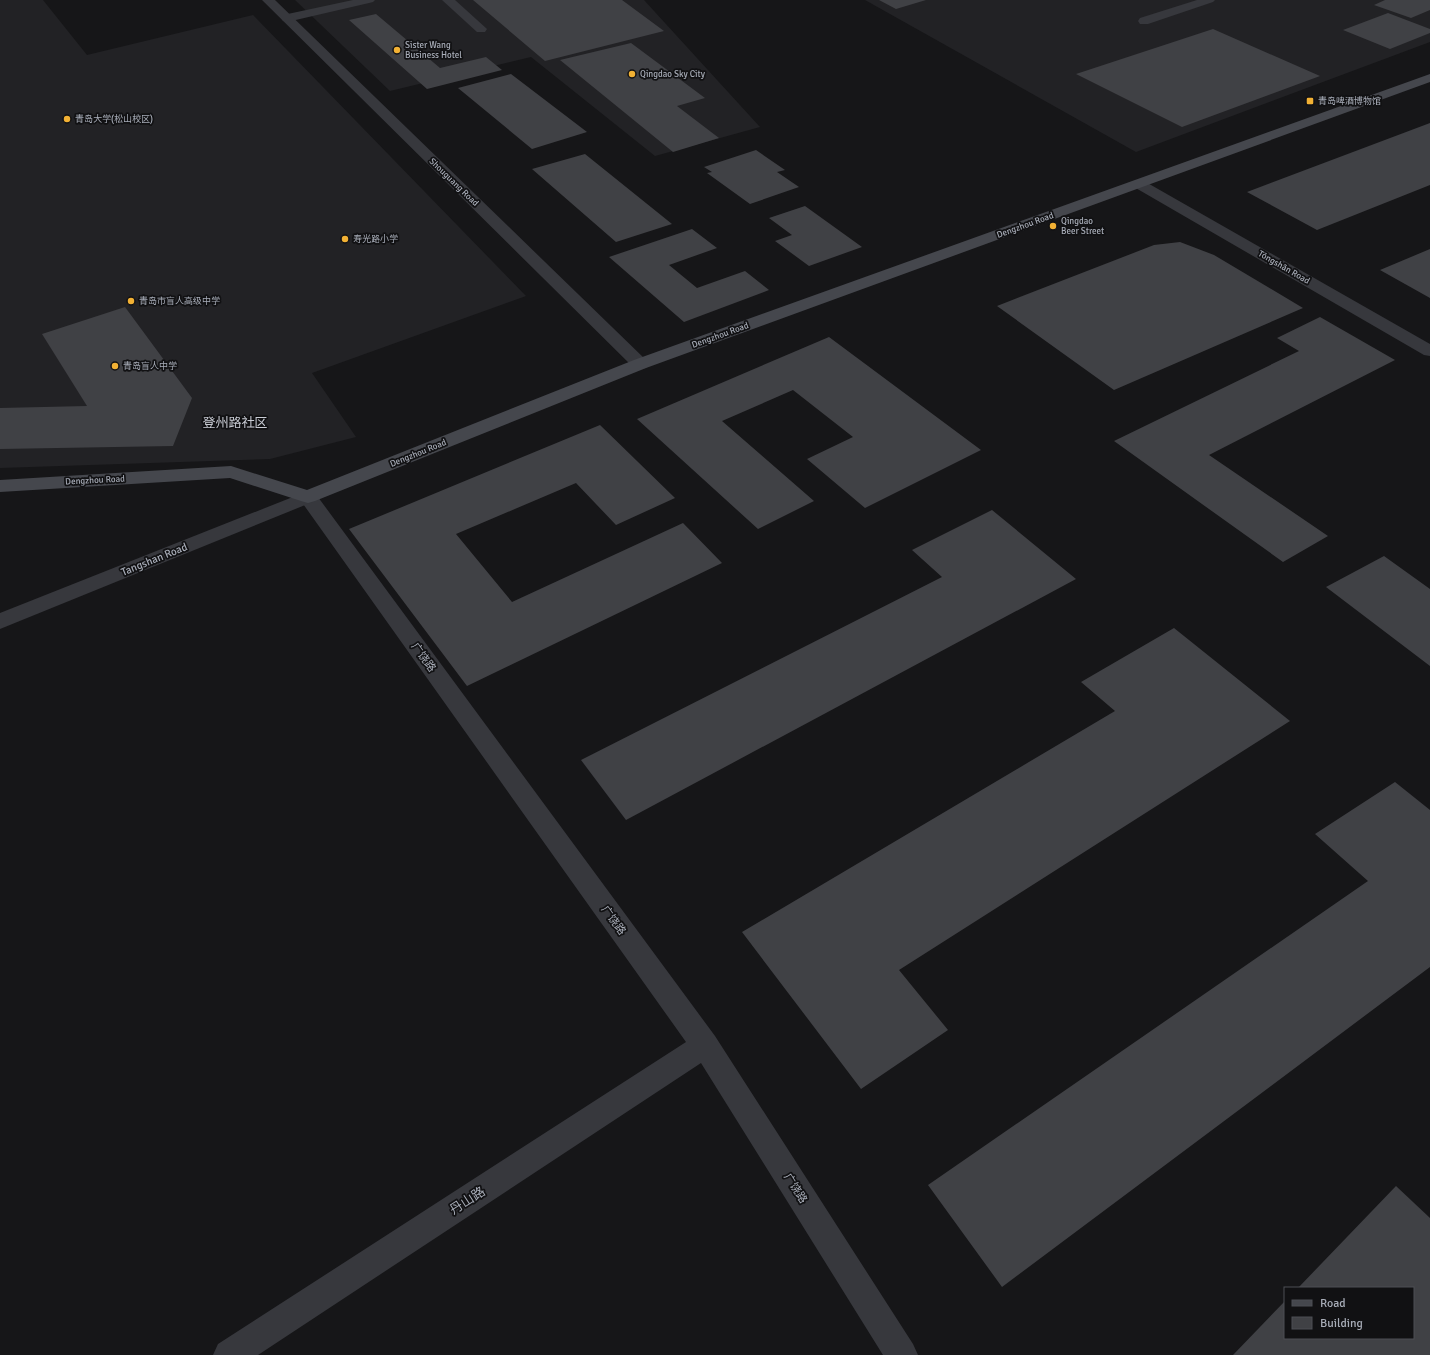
<svg xmlns="http://www.w3.org/2000/svg" width="1430" height="1355" font-family="Signika,'Noto Sans SC',sans-serif">
<style>
.built{fill:#222225}
.building{fill:#404145}
.lines{fill:none;stroke-linecap:round;stroke-linejoin:round}
.service{fill:#37383d;fill-rule:evenodd}
.pedestrian{fill:#37383d;fill-rule:evenodd}
.minor{fill:#37383d;fill-rule:evenodd}
.tertiary{fill:#37383d;fill-rule:evenodd}
.secondary{fill:#45474d;fill-rule:evenodd}
.poi-dot{fill:#f2b134;stroke:#111113;stroke-width:1.5}
.labels{text-anchor:middle;stroke-width:3.5;stroke-linejoin:round;paint-order:stroke}
.far-poi-label{font-size:9px;fill:#a8adb8;stroke:#111113;text-anchor:start}
.far-street-label{font-size:9px;fill:#a8adb8;stroke:#111113}
.street-label{font-size:11px;fill:#a8adb8;stroke:#111113}
.quarter-label{font-size:13px;fill:#c9ccd4;stroke:#111113}
.near-street-label{font-size:13px;fill:#a8adb8;stroke:#111113}
</style>
<rect width="100%" height="100%" fill="#161618"/>
<path class="built" d="M0 0H43L87 55 253 15 526 296 312 373 356 437 270 459 0 468Z
M295 0H644L760 127 655 156 531 57 390 91Z
M865 0H1430V42L1136 152Z"/>
<path class="building" d="M473 0H622L664 31 545 61Z
M879 0H926L896 9Z
M1385 0H1430V10L1411 18 1374 5Z
M1388 13 1430 29V33L1390 49 1343 30Z
M376 14 440 68 486 57 502 70 427 89 349 20Z
M1213 29 1320 76 1182 127 1076 74Z
M631 43 705 98 677 106 719 138 673 152 560 60Z
M511 74 587 132 532 149 458 88Z
M1430 123V185L1317 230 1247 192Z
M756 150 785 170 777 172 799 187 750 204 707 173 712 172 704 167Z
M585 154 672 224 616 242 532 169Z
M805 206 862 247 809 266 775 241 792 235 769 218Z
M692 229 717 248 669 265 697 288 745 271 769 290 684 322 609 257Z
M1180 242 1214 255 1303 308 1114 390 997 306 1154 245Z
M1430 249V298L1380 270Z
M125 307 192 398 173 446 0 449V408L87 406 42 334Z
M1320 317 1395 360 1209 455 1328 536 1283 562 1114 441 1299 351 1277 338Z
M829 337 981 450 865 508 807 459 853 437 793 390 722 421 814 501 758 529 637 419Z
M600 425 675 498 616 525 576 483 456 534 512 602 683 523 722 563 467 686 349 529Z
M992 510 1076 579 626 820 581 760 942 577 912 550Z
M1384 556 1430 589V666L1326 587Z
M1174 628 1290 721 899 970 948 1030 861 1089 742 932 1115 711 1081 682Z
M1395 782 1430 810V967L1002 1287 928 1185 1368 881 1315 834Z
M1396 1186 1430 1218V1355H1233L1285 1301V1338H1413V1288H1298Z"/>
<g class="lines">
<path class="service" d="M1197 0H1215L1213 2 1148 24H1140L1138 21 1140 18Z"/>
<path class="pedestrian" d="M353 0H375L373 2 369 3 287 22 283 21 281 18 283 15Z
M442 0H455L487 29 485 32H477Z"/>
<path class="minor" d="M262 0H275L646 360 649 364 646 368 640 369 634 368Z
M1139 180 1144 181 1430 344V356L1424 355 1134 187 1132 184 1134 181Z
M308 491 315 493 715 1036 913 1344 918 1355H883L701 1063 258 1355H213L218 1344 686 1042 301 501 298 497 301 493Z"/>
<path class="tertiary" d="M308 491 315 493 318 497 315 501 0 629V613Z"/>
<path class="secondary" d="M1430 74V82L646 368 315 501 308 503 301 501 230 478 0 492V480L231 466 307 490 634 360Z"/>
</g>
<g class="poi-dot">
<circle cx="397" cy="50" r="4"/>
<circle cx="632" cy="74" r="4"/>
<rect x="1306" y="97" width="8" height="8" rx="2"/>
<circle cx="67" cy="119" r="4"/>
<circle cx="1053" cy="226" r="4"/>
<circle cx="345" cy="239" r="4"/>
<circle cx="131" cy="301" r="4"/>
<circle cx="115" cy="366" r="4"/>
</g>
<g class="labels">
<g class="far-poi-label">
<text x="405" y="48">Sister Wang<tspan x="405" dy="10">Business Hotel</tspan></text>
<text x="640" y="77">Qingdao Sky City</text>
<text x="1318" y="104">青岛啤酒博物馆</text>
<text x="75" y="122">青岛大学(松山校区)</text>
<text x="1061" y="224">Qingdao<tspan x="1061" dy="10">Beer Street</tspan></text>
<text x="353" y="242">寿光路小学</text>
<text x="139" y="304">青岛市盲人高级中学</text>
<text x="123" y="369">青岛盲人中学</text>
</g>
<g class="far-street-label">
<text transform="translate(454 182) rotate(44)" y="3">Shouguang Road</text>
<text transform="translate(1025 225) rotate(-20)" y="3">Dengzhou Road</text>
<text transform="translate(1284 267) rotate(30)" y="3">Tōngshān Road</text>
<text transform="translate(720 335) rotate(-20)" y="3">Dengzhou Road</text>
<text transform="translate(418 453) rotate(-22)" y="3">Dengzhou Road</text>
<text transform="translate(95 480) rotate(-3)" y="3">Dengzhou Road</text>
</g>
<g class="street-label">
<text transform="translate(154 559) rotate(-22)" y="4">Tangshan Road</text>
<text transform="translate(424 657) rotate(54)" y="4">广饶路</text>
<text transform="translate(614 920) rotate(54)" y="4">广饶路</text>
<text transform="translate(796 1188) rotate(58)" y="4">广饶路</text>
</g>
<g class="quarter-label">
<text x="235" y="427">登州路社区</text>
</g>
<g class="near-street-label">
<text transform="translate(467 1200) rotate(-33)" y="5">丹山路</text>
</g>
</g>
<rect x="1284" y="1287" width="130" height="52" fill="#111113" stroke="#4d4f55"/>
<rect x="1292" y="1300" width="20" height="6" fill="#45474d" stroke="#4d4f55"/>
<text x="1320" y="1307" font-size="12" fill="#a8adb8">Road</text>
<rect x="1292" y="1317" width="20" height="12" fill="#404145" stroke="#4d4f55"/>
<text x="1320" y="1327" font-size="12" fill="#a8adb8">Building</text>
</svg>
